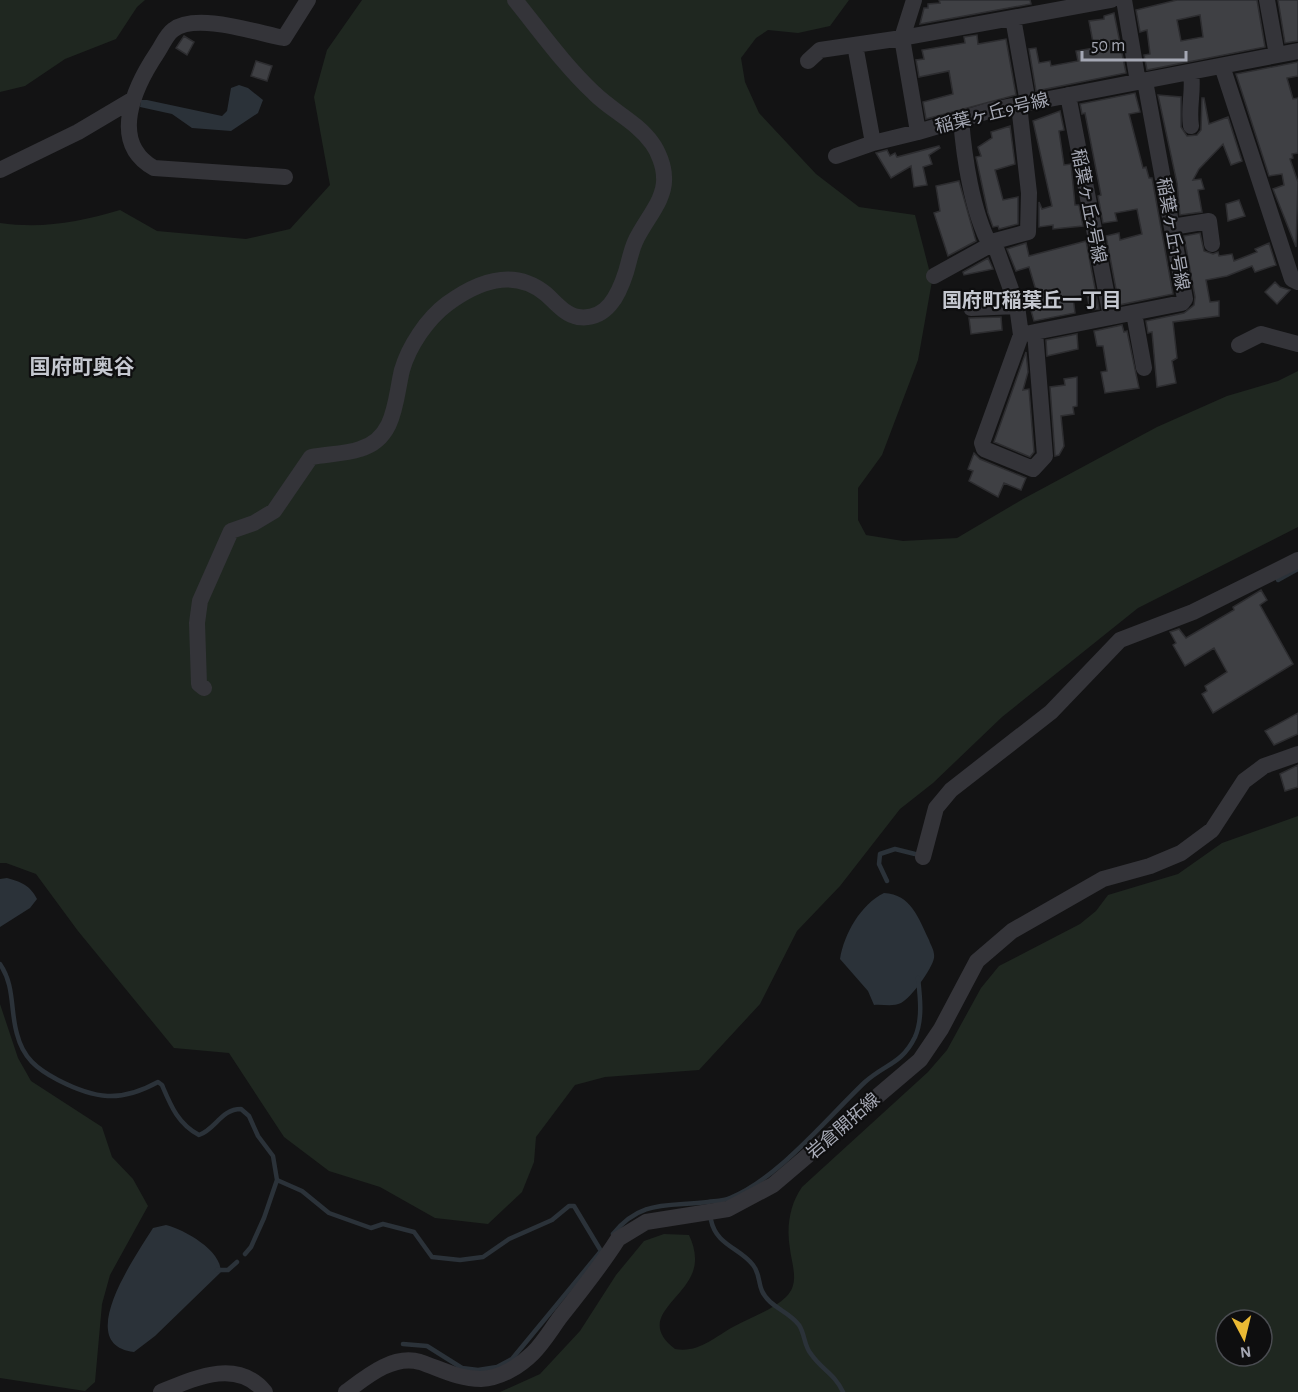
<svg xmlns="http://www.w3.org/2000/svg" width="1298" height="1392" font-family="'Alegreya Sans','Noto Sans JP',sans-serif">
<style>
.green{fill:#1f2720;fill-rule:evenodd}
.water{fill:#2b3239}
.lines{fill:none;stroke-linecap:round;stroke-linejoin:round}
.stream{stroke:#2b3239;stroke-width:4.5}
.building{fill:#3f4044;stroke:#2d2d30;stroke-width:1.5;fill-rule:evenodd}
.minor{stroke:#343439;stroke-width:16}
.labels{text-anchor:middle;stroke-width:4.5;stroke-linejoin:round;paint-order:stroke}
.street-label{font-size:18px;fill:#a5a8b4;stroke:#0e0e0f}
.neighbourhood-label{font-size:20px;font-weight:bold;fill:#c5c8d0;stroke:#0e0e0f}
.quarter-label{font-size:21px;font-weight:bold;fill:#c5c8d0;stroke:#0e0e0f}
</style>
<rect width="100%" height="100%" fill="#131314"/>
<path class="green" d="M0 0H145L137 7 116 39 65 59 25 86 0 92Z
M362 0H849L830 26 798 33 768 30 756 38 741 58 745 82 759 113 816 174 859 207 915 215 932 281 918 360 882 455 858 488V520L866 535 903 541 957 538 1023 499 1157 427 1227 396 1278 381 1298 371V527L1138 608 1002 717 933 783 900 809 840 886 797 931 760 1004 699 1070 605 1077 575 1085 536 1137 534 1162 522 1192 488 1224 435 1218 380 1187 329 1171 284 1137 229 1053 174 1048 78 931 36 874 6 863H0V223C43 229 79 222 120 210L157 231 246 239 290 229 330 185 314 97 327 50Z
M1298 816V1392H500L540 1374 580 1331 616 1275 644 1241 664 1234 689 1235C695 1248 698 1262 691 1276 678 1303 638 1320 675 1349 699 1353 713 1338 733 1327 751 1317 771 1311 786 1297 800 1283 792 1266 790 1249 786 1227 790 1204 802 1187L928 1072 947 1050 981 988 999 966 1080 924 1096 911 1108 895 1178 874 1222 843ZM1226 1320H1262V1356H1226Z
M0 1004 18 1058 31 1081 102 1127 112 1157 133 1179 148 1206 110 1275 102 1304 95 1382 85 1391 0 1378Z"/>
<path class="water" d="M239 85 248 88 263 100 258 113 231 131 192 128 172 114 140 107 141 100H147L222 116 227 111 231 88Z
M7 878C21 882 30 885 37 899L30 908 0 927V879Z
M884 893C911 894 919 919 929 940 931 946 935 951 934 958 932 969 911 998 901 1003 893 1007 882 1004 874 1005L868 991 840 959C844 934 861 904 884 893Z
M166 1225C185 1230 221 1250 221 1272L155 1336 134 1352C72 1345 137 1254 153 1228Z"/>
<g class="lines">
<path class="stream" d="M1278 580 1298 569
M887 881 879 864 880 854 895 849 915 854
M0 964C15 986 10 1010 17 1034 23 1058 37 1069 58 1080 95 1099 120 1103 158 1082L162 1085C171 1106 178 1124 199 1135 216 1129 221 1109 241 1109L249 1116 258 1136 273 1156 277 1180 264 1218 251 1247 245 1254
M277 1180 302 1191 329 1213 371 1228 383 1224 414 1232 432 1257 460 1260 483 1257 509 1239 552 1220 569 1206H574L601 1251 512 1359 497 1367 478 1370 462 1368 427 1346 403 1344
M711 1220C716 1245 740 1248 753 1265 760 1274 758 1282 762 1291 769 1307 789 1311 799 1325 805 1334 804 1346 811 1354 822 1370 834 1373 843 1392
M613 1234C641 1199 668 1207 708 1202 715 1201 724 1201 730 1198 779 1178 827 1118 865 1082 885 1064 902 1064 915 1037 923 1019 920 996 918 978
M217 1270H228L237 1262"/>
</g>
<path class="building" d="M939 0H1030L1031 4 920 24 924 8H928V4L940 3Z
M1177 0H1257L1265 47 1147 70 1144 55 1150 54 1147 30 1140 32 1136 10ZM1200 15 1203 37 1181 41 1177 20Z
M1278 0H1298V41L1285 43Z
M1114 13 1126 73 1036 91 1029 49 1036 48 1039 63 1050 61 1051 66 1078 61 1076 51 1094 48 1089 21 1104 19V16Z
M977 35 978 44 1006 39 1016 95 926 119 923 102 953 94 949 71 919 77 916 60 924 59 922 50 965 43 964 37Z
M184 36 194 42 187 55 176 48Z
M256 61 272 66 267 81 251 76Z
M1298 62V76L1287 78 1293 99 1298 98V153L1292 154 1293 158 1290 159 1298 182 1296 247 1273 189 1284 185 1282 174 1269 176 1236 74Z
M1135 93 1140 112 1129 114 1143 168 1146 167 1149 178H1152L1173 294 1119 305 1106 236 1119 233 1120 240 1142 234 1137 209 1115 213 1117 221 1103 223 1098 196 1101 195 1085 113 1082 114 1080 104Z
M1158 95 1181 97V127L1187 136 1197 135 1201 130 1202 98H1204L1209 124 1228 117 1242 161 1231 165 1223 144 1199 169 1193 180 1201 179 1204 189 1198 190 1202 212 1180 215 1177 183Z
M1060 111 1064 130 1059 131 1064 165 1071 164 1075 205H1079L1083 226 1053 229V225L1039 227V202L1042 209 1052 206 1033 121Z
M1010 126 1015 164 995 170 1003 200 1018 197V224L999 229 998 226 993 227 988 213 976 157 981 156 978 147 992 138 991 132Z
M939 146 940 148 929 155 932 164 923 167 927 185 914 187 911 166 891 178 876 153 887 150 890 156 895 153 897 157Z
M959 181 976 241 948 256 934 213 940 211 936 186Z
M1239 200 1245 216 1228 221 1226 204Z
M1200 233 1204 251 1213 254 1218 252 1219 256 1232 254 1234 261 1257 252 1255 249 1269 243 1276 265 1255 272 1252 266 1227 276 1206 280 1210 302 1219 301V316L1173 322 1177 358 1172 361 1176 383 1157 387 1152 332 1148 333 1146 321 1184 313 1194 305 1195 297 1184 236Z
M1086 241 1099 309 1090 310 1087 295 1073 297 1075 313 1034 321 1030 307 1040 304 1029 267 1016 271 1007 249 1026 243 1029 256Z
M988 258 993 269 964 275 963 272Z
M1275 282 1280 287 1290 290 1277 304 1265 292Z
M1001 317 1002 330 971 334 969 318Z
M1122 325 1124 332 1127 331 1139 388 1105 393 1101 372 1107 371 1103 346H1097L1094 331Z
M1077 334 1078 349 1047 356 1046 340Z
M1026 352 1028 372 1023 390 1029 389 1034 452 1030 457 994 442Z
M1077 377V406L1073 407 1074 414 1061 416 1064 446 1059 455 1055 456 1050 387 1065 385 1064 379Z
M974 453 980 459 1026 478 1021 490 1004 483 998 497 969 481 973 471 968 469Z
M1261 590 1267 600 1260 605 1293 664 1213 713 1202 694 1207 691 1205 686 1227 672 1214 648 1185 666 1173 645 1176 643 1170 632 1179 629 1186 638 1234 610 1233 607Z
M1298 713V734L1274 745 1265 731Z
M1298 765V787L1285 791 1280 774Z"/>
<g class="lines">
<path class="minor" d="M1111 0 902 38 918 132 992 110 1298 51
M1124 0 1138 82
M1267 0 1277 55
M1013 18 1028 103
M855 45 873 143 918 132
M808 61 820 50 902 38 914 0
M1222 66 1292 279 1298 282
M1191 72C1194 91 1188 107 1191 126
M1068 95 1111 317
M961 119C964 157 972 211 990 245L995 241 1028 232 1029 193 1019 105
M836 156 873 143
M0 170 78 132 132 100
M285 177 154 168C108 142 135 86 157 53 162 46 166 35 173 30 196 12 257 33 284 38L308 0
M1172 227 1209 221 1212 244
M934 276 990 245 996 248 1017 306
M971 308 1017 306 1021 335
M1134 313 1144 368
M1035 332 1045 456 1033 469 984 449 982 443 1021 335 1035 332 1182 303 1185 299 1145 81
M1239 345 1261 334 1298 344
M204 688 199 684 197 623 200 601 231 531 254 523 274 511 311 457C327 454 345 454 360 449 396 439 395 399 402 370 409 346 427 319 447 304 477 282 513 267 546 294 555 302 565 315 578 317 607 321 619 294 626 272 629 262 631 251 635 242 644 221 666 200 664 177 664 166 658 151 652 143 637 122 612 111 594 93 565 66 540 31 515 0
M923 857 936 808 951 790 1051 712 1120 640 1193 612 1298 560
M161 1392C195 1378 237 1358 265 1392
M346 1392C366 1377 393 1354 420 1362 441 1369 458 1379 481 1379 501 1378 520 1366 533 1353 544 1342 552 1328 561 1316 581 1291 601 1266 618 1239L646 1222 728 1209 773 1185 920 1060 941 1029 977 961 1012 931 1103 879 1150 866 1181 853 1212 830 1244 781 1264 766 1298 754"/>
</g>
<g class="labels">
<g class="street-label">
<text transform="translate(992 113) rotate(-14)" y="6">稲葉ヶ丘9号線</text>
<text transform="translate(1089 206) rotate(79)" y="6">稲葉ヶ丘2号線</text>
<text transform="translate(1173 234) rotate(80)" y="6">稲葉ヶ丘1号線</text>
<text transform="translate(843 1126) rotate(-41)" y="6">岩倉開拓線</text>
</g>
<g class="neighbourhood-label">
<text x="1032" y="307">国府町稲葉丘一丁目</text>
</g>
<g class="quarter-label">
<text x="82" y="374">国府町奥谷</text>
</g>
</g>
<g transform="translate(1244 1338) rotate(173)"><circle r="28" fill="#0e0e0f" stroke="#4a4c51" stroke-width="1.5"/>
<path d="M0-4.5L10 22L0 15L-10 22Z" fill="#ebba34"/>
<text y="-9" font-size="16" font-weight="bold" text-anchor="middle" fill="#a5a8b4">N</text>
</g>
<path d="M1082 51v9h104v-9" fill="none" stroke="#a5a8b4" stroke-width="3"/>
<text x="1091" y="51" font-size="18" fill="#a5a8b4" stroke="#0e0e0f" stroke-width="4.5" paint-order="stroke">50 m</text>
</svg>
